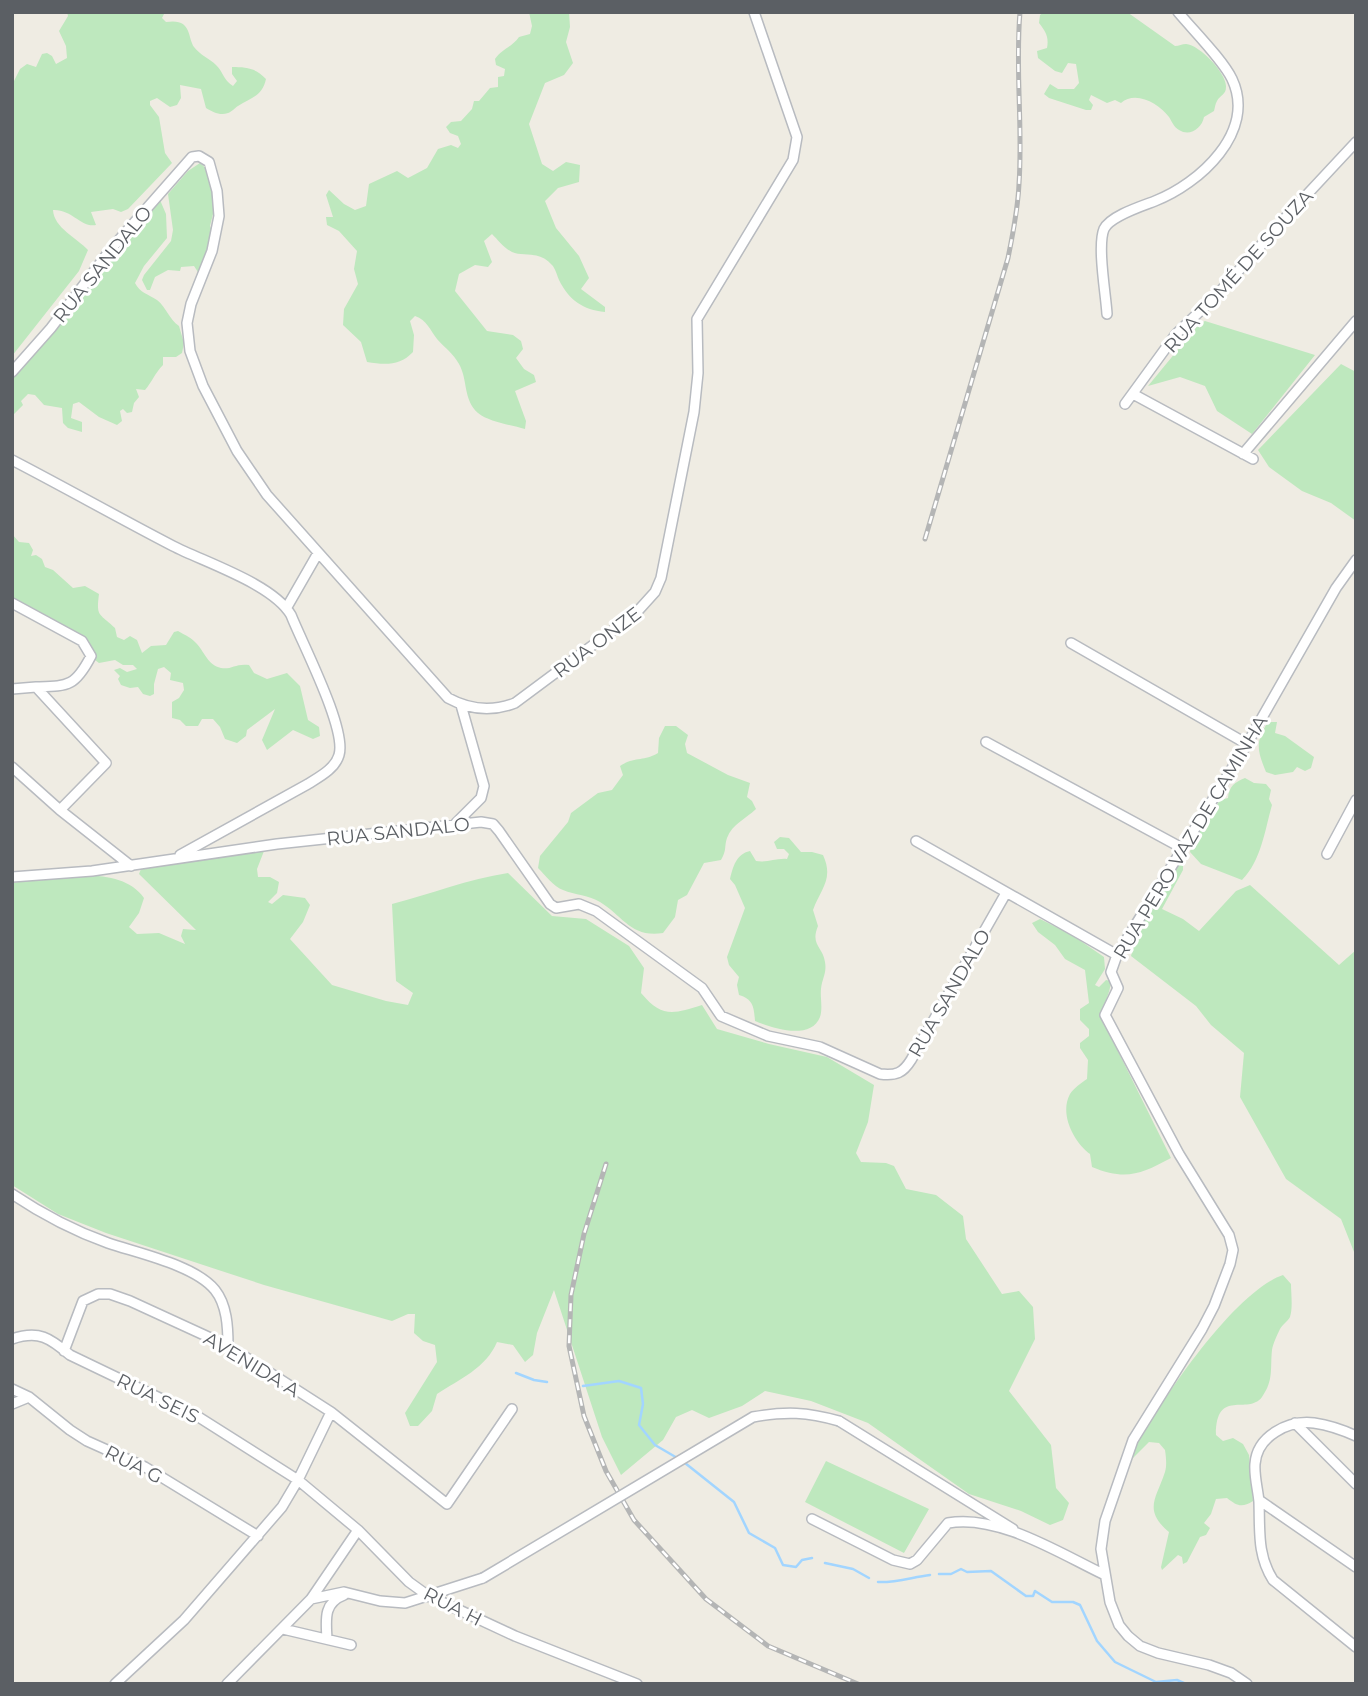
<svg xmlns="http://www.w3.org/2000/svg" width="1368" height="1696" font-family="Montserrat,sans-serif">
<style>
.green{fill:#bee8be}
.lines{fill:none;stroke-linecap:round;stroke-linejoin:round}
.stream{stroke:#a2d5ff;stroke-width:2.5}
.minor-casing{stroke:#b8bbc0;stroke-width:12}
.minor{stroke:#fff;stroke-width:9}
.rail-casing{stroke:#b4b5b5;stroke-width:5}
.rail{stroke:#fff;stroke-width:2.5;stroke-dasharray:8;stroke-linecap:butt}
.minor-bridge-casing{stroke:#b8bbc0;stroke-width:12;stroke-linecap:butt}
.minor-bridge{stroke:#fff;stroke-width:9}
.labels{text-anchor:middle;stroke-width:6;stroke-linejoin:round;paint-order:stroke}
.street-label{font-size:19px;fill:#5b5f64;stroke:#fff}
</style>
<rect width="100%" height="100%" fill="#efece3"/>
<path class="green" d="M67 12H165L162 18 166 22C192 18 187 36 194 47 200 55 210 59 216 65 223 71 223 80 233 86L237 81 232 74V67C246 67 256 68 266 79 262 97 251 97 238 106 236 107 230 113 228 113 220 116 213 112 206 108L201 89 180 85 181 98 177 105 170 107 157 98 150 101V105L159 117 165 153 172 163 128 209 121 212 113 209 91 212 96 225C81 228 72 209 53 210 54 228 77 238 88 250L79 271 12 356V85L20 69 27 64 36 67 42 54 47 53 52 56 56 64 67 58 66 46 59 31 68 16Z
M529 12H569L570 27 566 42 573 63 564 75 545 83 529 124 542 164 553 171 566 162 580 165 579 182 558 188 545 201 556 228 579 256 589 278 581 289 605 307V312C583 310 569 300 559 280 557 275 555 268 552 265 539 250 523 257 512 252 504 248 498 240 492 234L484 241 492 262 488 267 475 265 459 274 455 291 487 331 513 335 521 341 523 349 516 358 524 369 534 375 536 382 515 391 526 421 525 429C511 425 489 422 478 413 463 400 468 380 459 364 453 353 445 348 437 339 430 330 427 320 415 316L410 321 414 335 413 352C400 366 385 365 367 362L361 342 343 325 344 309 358 284 354 269 357 251 339 231 327 225 326 217H333L326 195 329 190 344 204 355 210 366 206 369 184 397 171 408 178 427 168 438 149 451 145 458 148 461 144 458 136 450 133 446 127 451 122 461 121 472 109 474 101H479L490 88 498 87V77L504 76 505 69 496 65 495 59C502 49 512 47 519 37L530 34 532 26Z
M1044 12H1127L1175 46C1179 46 1182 44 1186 44 1200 45 1227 74 1226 87 1226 95 1220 95 1217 101 1215 104 1215 108 1214 111L1204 117C1202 128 1190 137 1179 130 1174 127 1172 122 1169 117 1159 104 1136 90 1121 103L1115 100 1107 103 1091 95 1089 100 1093 105 1091 110H1086L1049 98 1044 94 1050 84 1058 89H1074L1079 83 1076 64 1068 63 1062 73 1055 71 1038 58 1037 51 1047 48C1049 37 1046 32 1039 23L1040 15Z
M200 163 208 170 215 206 210 226 212 231 201 270 198 272 194 266 181 267 180 271 168 270 155 277 150 290H147L142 280 144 275 171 241 173 230 168 194 188 171Z
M160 200 166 214 167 238 144 266 135 283C140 293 148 294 157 300 166 307 169 319 179 326L184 343 182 353 176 357H163V365C155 373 152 382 145 390L136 389 139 397 134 403 132 412 127 413 123 409 120 411 122 421 117 425 99 417 79 402 73 404 71 418 82 422V432L68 428 63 423 62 408 44 405 35 395 28 394 21 401 23 405 12 416V378L65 314 113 249Z
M1205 321 1315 355 1252 434 1217 411 1205 386 1180 377 1148 386 1199 324Z
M1341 364 1356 372V521L1331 503 1302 491 1269 467 1258 450Z
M12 534 19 542 29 543 33 550 31 556 36 555 42 559 45 567 53 570 73 588 85 586 99 594C96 617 99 613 115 628L117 637 124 640 130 636 137 640 142 653 151 646 166 645 174 632 178 631C185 635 192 638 197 644 205 653 208 665 221 668 231 670 236 663 249 665L254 673 267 679 287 673 300 686 308 720 319 727 320 736 313 739 293 730 267 750 262 740 275 709 247 730 246 736 237 743 225 739 220 727 213 719H202L198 726H186L180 720 172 718V702L179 698 184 690 183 683 170 680 171 673 164 667 158 669 154 684V694L150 696 143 694 138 687 130 688 121 685 118 679 120 676 114 670 120 668 127 672 137 669 133 665H123L115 660 99 663 95 660 89 644 80 636 12 598Z
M1268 722H1277L1275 733 1285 736 1314 757 1311 768 1305 771 1297 767 1293 772 1275 775 1266 772C1257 750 1255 742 1268 722Z
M665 726H676L688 735 685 744 687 753 728 775 750 783 747 797 752 801 756 809C747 818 732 824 727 838 724 847 727 850 721 860L704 863 687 895 678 900 675 917 663 933C631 938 623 916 600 902 589 895 575 895 563 890 554 887 545 875 538 868L540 856 568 822 571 813 598 793 612 790 623 775 620 766C635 756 643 762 658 753L659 738Z
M1245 778 1254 783 1266 784 1271 790 1269 799 1272 805C1265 830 1261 861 1242 880L1201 864 1190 852 1192 842 1220 800 1228 798C1229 786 1235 782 1245 778Z
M780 837 789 838 801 852H812L823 855C834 879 821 888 813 910L818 926C810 945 823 947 825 962 827 973 822 979 821 989 820 997 823 1008 820 1017 811 1041 771 1028 755 1021 754 1007 753 999 739 995L737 985 739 977 729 965 727 957 745 908 735 885 730 879C733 867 736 854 750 851L756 861C767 863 776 858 787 859L789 854 784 849H777L774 842Z
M264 851 257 869 258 877H270L279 882 277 893 268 902 272 904 283 895 305 898 310 905 303 922 290 939 332 985 386 1001 408 1005 413 993 396 981 392 904C431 894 468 879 508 873L552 916 586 919 629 946 644 968 641 993C662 1018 673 1014 702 1005L717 1029 769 1044 827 1057 874 1085 868 1122 856 1153 861 1162 886 1163 894 1166 906 1189 936 1195 963 1216 966 1239 1002 1294 1019 1291 1033 1307 1035 1339 1009 1391 1051 1445 1056 1488 1069 1503 1063 1520 1050 1525 1021 1511 969 1494 868 1423 811 1401 765 1391 742 1406 709 1418 692 1410 676 1417 663 1440 621 1475 602 1437 554 1290 537 1333 533 1355 525 1362 513 1345 497 1342C486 1368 460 1379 437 1394L432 1411 418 1426H410L405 1413 437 1362 435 1345 423 1341 414 1333 415 1314H408L392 1321 264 1285 106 1233 58 1214 12 1185V883C51 879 119 862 144 898L139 913 129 927 137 934 159 933 185 944 181 936 183 929 196 930 139 874 141 869Z
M1179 861H1183V870L1162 909 1183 919 1199 931 1236 891 1250 885 1339 965 1356 950V1257L1341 1219 1286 1179 1240 1097 1244 1053 1211 1025 1196 1006 1131 956 1137 933Z
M1040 919 1072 935 1104 957 1105 969 1095 985 1099 987 1106 980 1111 981C1110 995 1103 1004 1101 1017L1171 1158C1141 1174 1126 1181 1092 1167L1090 1154C1074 1142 1059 1114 1070 1094 1074 1088 1081 1083 1087 1079L1088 1060 1080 1048V1043L1089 1036V1029L1080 1020V1009L1089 1003 1085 970 1065 959 1055 945 1038 932 1032 923Z
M1283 1275 1291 1284C1291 1293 1293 1308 1290 1317 1288 1321 1282 1325 1280 1329 1277 1335 1273 1344 1272 1350 1270 1368 1274 1380 1262 1397 1248 1416 1216 1387 1216 1435L1223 1441 1233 1438 1243 1444 1249 1455 1253 1501C1242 1508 1237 1506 1227 1498L1216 1499 1211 1514 1204 1523 1210 1528 1206 1535 1200 1537 1187 1562 1183 1564 1182 1557 1178 1555 1162 1570 1161 1567 1169 1532C1143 1510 1156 1499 1165 1472 1167 1465 1166 1457 1165 1450L1159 1443 1149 1442 1133 1458 1132 1453C1157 1406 1233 1292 1283 1275Z
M826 1461 929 1509 904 1553 805 1502Z"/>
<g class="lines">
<path class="stream" d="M516 1373 534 1380 547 1382
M583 1386 619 1381 641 1388 643 1404 639 1425 655 1445 679 1459
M685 1463 734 1502 749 1533 775 1548 783 1565 796 1567 802 1560 812 1558
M825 1563 853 1569 869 1578
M939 1574H951L961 1569 967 1572 991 1571 1026 1596H1033L1035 1591 1052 1602H1073L1080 1605 1097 1641 1115 1662 1156 1682 1177 1680 1186 1684
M878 1582C895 1583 913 1577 930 1575"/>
<g class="minor-casing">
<path id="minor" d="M1107 314C1106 295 1097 246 1104 229 1110 216 1142 206 1155 201 1199 184 1257 132 1232 79 1223 60 1192 29 1178 12
M12 372 51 328 111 249 192 157 199 156 209 162 217 191 219 216 212 251 191 304 187 323 190 351 203 386 237 451 267 495 448 698C470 710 492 712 515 703L636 613 655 592 661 578 694 412 698 373 697 319 793 160 797 137 754 12
M1133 394 1253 459
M1125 404 1176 334 1217 295 1287 216 1356 142
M1243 454 1356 321
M12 460C66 488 119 518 173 546 204 562 273 584 291 615 302 643 347 729 339 755 335 769 319 777 308 784L180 855
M12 603 82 641 91 656C75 687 68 686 36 687
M287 607 318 553
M1071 643 1247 744
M12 689 36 687 106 763 60 810 131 866
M986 742 1182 848
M12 767 60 810
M456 823 481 798 484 786 461 705
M916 841 1117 955
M1327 854 1356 800
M12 877 92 871 277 844 481 822 493 824 499 831 550 904 556 908 579 904 596 911 702 988 721 1016 768 1036 820 1047 880 1074C896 1076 903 1073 911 1060L1006 893
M12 1194C42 1214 74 1231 108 1243 137 1253 195 1265 215 1290 227 1305 228 1327 228 1346
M12 1339C39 1330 50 1338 70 1355L197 1416 298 1480 358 1530 409 1582 427 1595 515 1636 637 1684
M64 1351 83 1301 98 1294H110L130 1301 228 1346 331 1412 447 1504 512 1409
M12 1389 29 1397 70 1430 87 1441 145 1467 258 1536
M12 1404 29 1397
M839 1421 1013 1529
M1295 1423 1356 1484
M1356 1436C1343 1430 1328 1425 1314 1423 1288 1420 1257 1436 1255 1464 1254 1476 1258 1490 1259 1502 1260 1530 1257 1555 1273 1580L1356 1647
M1259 1500 1356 1567
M812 1519 893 1560 910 1564 917 1560 948 1523C998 1514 1059 1553 1103 1574
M311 1599 344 1592 380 1601 405 1603 483 1578
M283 1629 351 1645
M327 1639C326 1620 323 1603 344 1595
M115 1684 184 1620 282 1507 298 1480 331 1412
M227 1684 311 1599 358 1530
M1247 1684 1231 1673 1209 1665 1158 1653 1140 1646 1128 1636 1119 1625 1110 1602 1101 1549 1105 1521 1133 1440 1202 1329 1214 1306 1230 1264 1233 1250 1229 1235 1179 1154 1105 1015 1118 988 1111 972 1117 955 1247 744 1336 588 1356 560"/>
</g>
<use href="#minor" class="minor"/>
<g class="rail-casing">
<path id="rail" d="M925 539 1008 258C1013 233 1018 209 1019 184 1023 126 1015 70 1020 12
M606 1164 584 1234 571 1295 569 1346 584 1416 606 1471 634 1520 706 1599 768 1646 858 1684"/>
</g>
<use href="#rail" class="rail"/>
<g class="minor-bridge-casing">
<path id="minor-bridge" d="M483 1578 753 1417C786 1411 807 1412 839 1421"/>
</g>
<use href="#minor-bridge" class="minor-bridge"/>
</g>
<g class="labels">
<g class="street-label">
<text transform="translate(102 264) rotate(-51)" y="7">RUA SANDALO</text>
<text transform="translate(1238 271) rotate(-48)" y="7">RUA TOMÉ DE SOUZA</text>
<text transform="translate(597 642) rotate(-37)" y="7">RUA ONZE</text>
<text transform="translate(398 831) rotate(-6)" y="7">RUA SANDALO</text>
<text transform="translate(1190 837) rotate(-59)" y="7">RUA PERO VAZ DE CAMINHA</text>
<text transform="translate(949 993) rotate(-60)" y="7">RUA SANDALO</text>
<text transform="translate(252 1364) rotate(31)" y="7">AVENIDA A</text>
<text transform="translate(158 1398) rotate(26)" y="7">RUA SEIS</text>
<text transform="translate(134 1464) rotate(27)" y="7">RUA G</text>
<text transform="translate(453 1606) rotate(27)" y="7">RUA H</text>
</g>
</g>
<rect width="1368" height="1696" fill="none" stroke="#5b5f64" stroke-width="28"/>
</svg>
